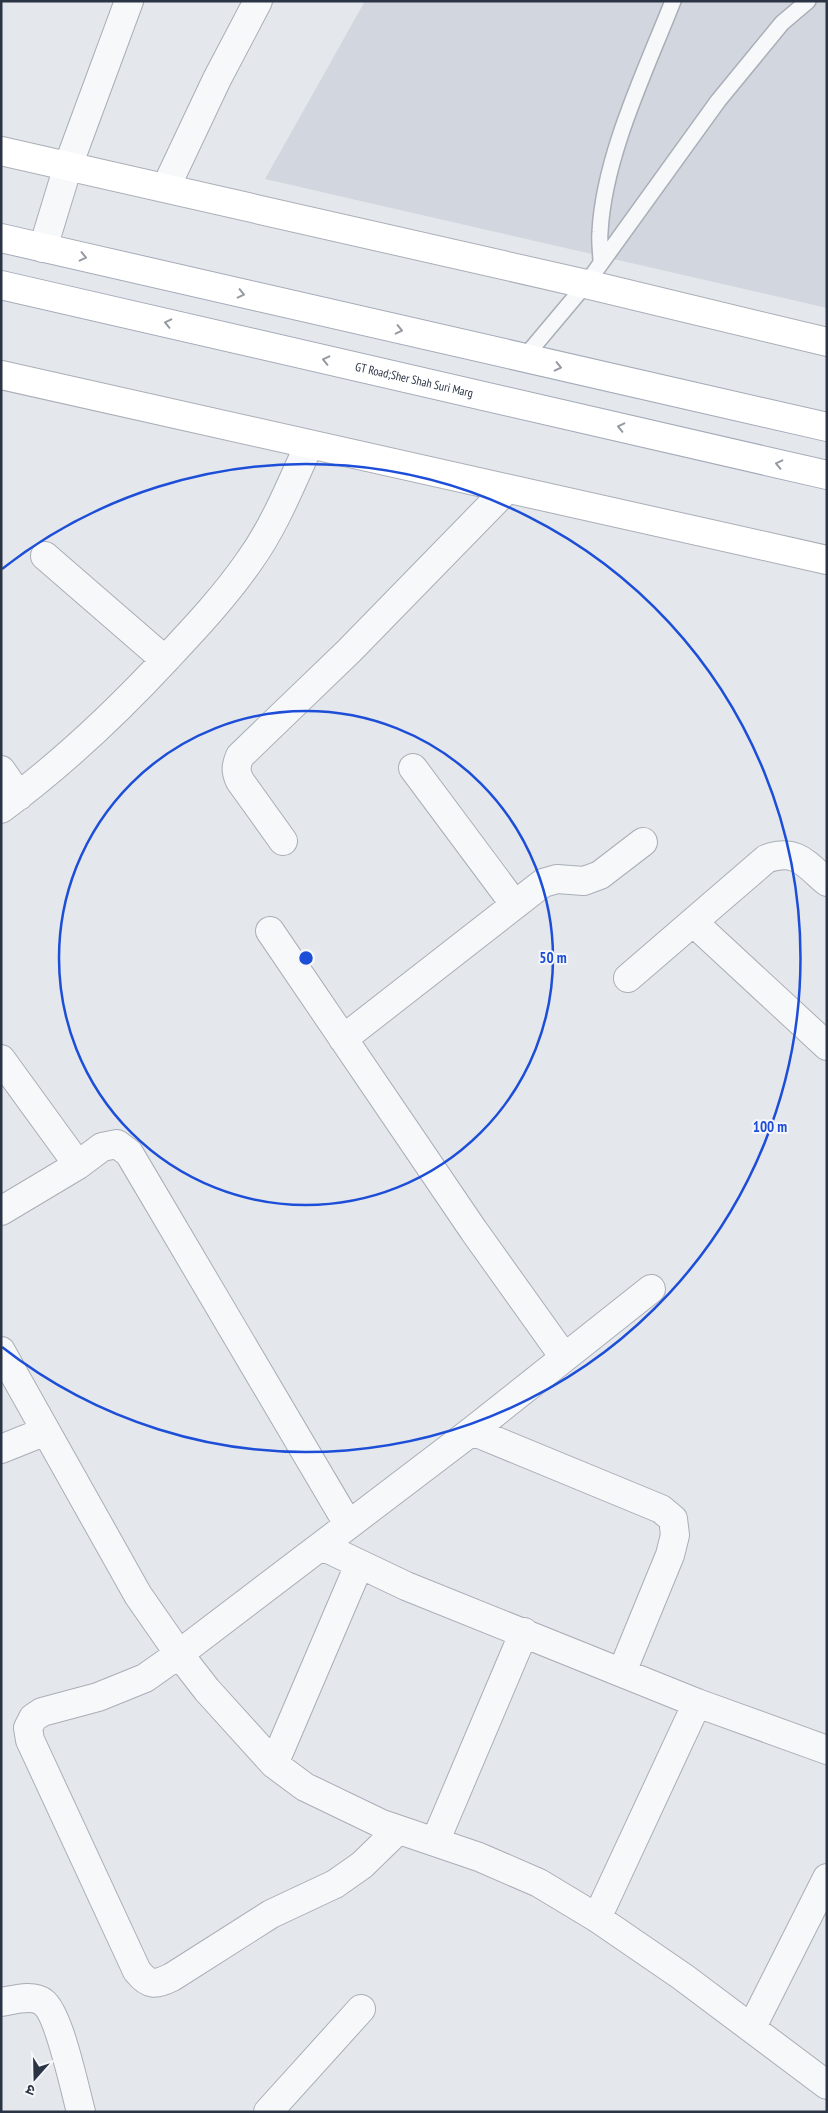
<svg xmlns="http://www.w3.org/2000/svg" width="828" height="2113" font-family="'PT Sans Narrow','Noto Sans Devanagari',sans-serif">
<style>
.built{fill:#d2d6de}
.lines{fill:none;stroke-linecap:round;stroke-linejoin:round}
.service-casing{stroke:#a9aeb7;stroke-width:18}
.minor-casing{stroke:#a9aeb7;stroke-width:30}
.secondary-casing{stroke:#a9aeb7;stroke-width:30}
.primary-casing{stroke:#a3abb8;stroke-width:30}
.service{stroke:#f7f8fa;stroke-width:15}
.minor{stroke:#f7f8fa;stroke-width:28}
.secondary{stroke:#fff;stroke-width:28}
.primary{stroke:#fff;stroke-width:28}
.oneway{stroke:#959aa2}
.ring{fill:none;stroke:#1d4ed8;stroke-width:2.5}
.labels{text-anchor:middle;stroke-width:4;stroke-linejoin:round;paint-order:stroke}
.street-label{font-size:12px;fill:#2b3445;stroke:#f4f6f9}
.centre{fill:#1d4ed8;stroke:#f4f6f9;stroke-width:2.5}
.ring-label{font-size:15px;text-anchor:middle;font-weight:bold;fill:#1d4ed8;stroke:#f4f6f9;stroke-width:4;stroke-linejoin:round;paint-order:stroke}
</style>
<rect width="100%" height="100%" fill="#e4e7ec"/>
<path class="built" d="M365 1H827V308L265 179Z"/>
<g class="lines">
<g class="service-casing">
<path id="service" d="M601 263C601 253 599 242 600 232 604 156 645 72 673 1
M523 359 586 284 718 101 782 23 808 1"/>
</g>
<g class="minor-casing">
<path id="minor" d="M166 187 217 79 258 1
M43 248 68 166 129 1
M45 556 165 660
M413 768 515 905
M1 770 19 796
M1 809C62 764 116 713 167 658 196 627 226 595 250 560 275 525 291 484 309 445
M283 841 240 781C235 771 236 765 240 756L349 651 507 489
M693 922 827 1046
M270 931 474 1231 564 1357
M628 978 766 859C796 848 805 863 827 882
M343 1039 543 883 557 879 584 881 600 875 643 842
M1 1059 78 1165
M1 1211 78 1165 102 1147 117 1144 129 1153 348 1524
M1 1351 138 1595 179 1654 207 1690 274 1764 305 1787 382 1824 479 1857 539 1883 597 1918 683 1977 827 2085
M472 1431 661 1509 673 1519 675 1535 670 1555 622 1672
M1 1449 46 1431
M322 1546 406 1586 697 1703 597 1918
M697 1703 827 1750
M274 1764 359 1565
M398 1830 362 1865 335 1884 271 1914 172 1977C155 1985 149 1986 137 1971L30 1740 28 1728 33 1718 42 1712 98 1697 145 1678 179 1654 472 1431 651 1289
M435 1842 524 1632
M1 2002C14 2000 32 1994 43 2002 59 2013 75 2090 81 2112
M752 2027 827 1878
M268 2112 361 2009"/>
</g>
<g class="secondary-casing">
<path id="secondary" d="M1 151 586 284 827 342
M1 375 827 560"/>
</g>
<g class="primary-casing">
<g id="primary">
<path d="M1 238 827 427"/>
<path id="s1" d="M1 285 827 475"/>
</g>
</g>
<use href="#service" class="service"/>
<use href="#minor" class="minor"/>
<use href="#secondary" class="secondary"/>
<use href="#primary" class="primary"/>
</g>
<defs><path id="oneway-chevron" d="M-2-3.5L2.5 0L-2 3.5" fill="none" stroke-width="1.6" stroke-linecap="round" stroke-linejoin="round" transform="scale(1.25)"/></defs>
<g class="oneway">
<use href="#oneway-chevron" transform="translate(83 257) rotate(13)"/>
<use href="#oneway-chevron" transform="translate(241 294) rotate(13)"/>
<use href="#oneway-chevron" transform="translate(168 323) rotate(-167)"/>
<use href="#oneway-chevron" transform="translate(399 330) rotate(13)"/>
<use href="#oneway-chevron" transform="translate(326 360) rotate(-167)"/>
<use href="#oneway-chevron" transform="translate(558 367) rotate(13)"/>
<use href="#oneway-chevron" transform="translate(621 427) rotate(-167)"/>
<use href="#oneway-chevron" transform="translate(779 464) rotate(-167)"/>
</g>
<g class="ring">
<circle cx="306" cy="958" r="247"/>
<path d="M2 569A494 494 0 1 1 2 1347"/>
</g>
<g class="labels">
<g class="street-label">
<text dy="4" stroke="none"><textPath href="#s1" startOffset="424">GT Road;Sher Shah Suri Marg</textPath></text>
</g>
</g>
<circle cx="306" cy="958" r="8" class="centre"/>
<g class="ring-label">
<text x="553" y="963">50 m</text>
<text x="770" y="1132">100 m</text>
</g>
<rect width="828" height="2113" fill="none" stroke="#2b3445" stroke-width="5"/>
<g transform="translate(35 2078) rotate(200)" stroke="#f4f6f9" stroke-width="4" paint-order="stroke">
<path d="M0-4L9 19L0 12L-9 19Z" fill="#2b3445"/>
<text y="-8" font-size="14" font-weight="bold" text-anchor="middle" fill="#2b3445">उ</text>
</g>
</svg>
